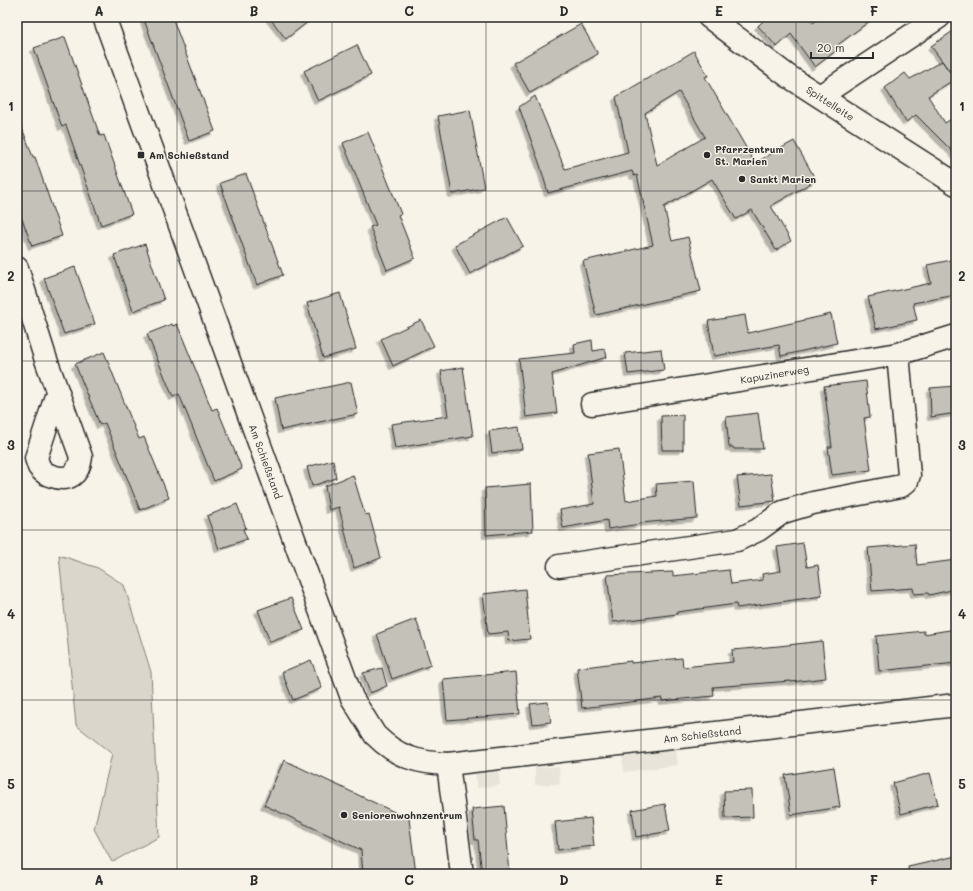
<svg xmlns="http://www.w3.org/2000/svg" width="973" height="891" font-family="Mali,sans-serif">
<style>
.built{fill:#e8e4da}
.green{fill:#dad6cc;stroke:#82807c}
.building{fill:#c4c1b9;stroke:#2b2b2b;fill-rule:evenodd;filter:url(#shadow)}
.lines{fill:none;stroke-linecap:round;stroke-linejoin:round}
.minor-casing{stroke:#2b2b2b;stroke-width:25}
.minor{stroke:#f7f3e8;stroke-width:22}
.grid{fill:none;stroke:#2b2b2b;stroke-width:1;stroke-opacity:0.55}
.poi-dot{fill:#2b2b2b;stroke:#f7f3e8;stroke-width:1.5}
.labels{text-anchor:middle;stroke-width:3;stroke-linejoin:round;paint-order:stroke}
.street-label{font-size:10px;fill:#2b2b2b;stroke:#f7f3e8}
.poi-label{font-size:10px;font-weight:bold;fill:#2b2b2b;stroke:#f7f3e8;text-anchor:start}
.neatline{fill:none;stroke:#2b2b2b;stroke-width:1.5}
.grid-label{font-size:13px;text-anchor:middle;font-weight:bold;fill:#2b2b2b}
</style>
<defs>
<filter id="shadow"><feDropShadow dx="-3.5" dy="3.5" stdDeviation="0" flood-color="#0004"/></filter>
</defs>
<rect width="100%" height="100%" fill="#f7f3e8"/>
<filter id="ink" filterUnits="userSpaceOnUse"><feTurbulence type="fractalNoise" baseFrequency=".025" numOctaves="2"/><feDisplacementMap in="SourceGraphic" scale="8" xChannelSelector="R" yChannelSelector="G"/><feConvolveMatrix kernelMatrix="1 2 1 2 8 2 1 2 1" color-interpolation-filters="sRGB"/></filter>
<g filter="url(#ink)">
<path class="built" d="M676 748 678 765 624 772 622 755Z
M498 767 500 785 477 788 475 770Z
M535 767H559L560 784 535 785Z"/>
<path class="green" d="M59 555 98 568 124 585 151 672 159 837 112 862 94 829 112 754 76 725Z"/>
<path class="building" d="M143 17H172L215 131 189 141Z
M269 17H314L286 39Z
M767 17H809L808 18 813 23 821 17H875L835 47 837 50 815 67 791 34 777 47 758 26Z
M581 24 598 54 530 93 513 63Z
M956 29V80L931 46Z
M65 37 100 136 104 135 132 214 101 225 66 125 62 127 34 48Z
M357 45 371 75 318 101 304 71Z
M694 51 708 76 705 77 755 163 794 141 816 180 771 206 791 241 776 250 752 210 736 219 712 179 664 207 672 241 688 237 701 291 596 315 583 261 653 245 637 175 634 176 632 171 548 193 540 165 519 107 535 96 565 169 628 152 616 97ZM679 92 705 137 657 165 645 113Z
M942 61 955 79 928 96 945 123 956 116V155L916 115 906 122 885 88 905 73 910 79Z
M470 110 484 188 452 194 438 116Z
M17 120H19L33 157H35L62 236 32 246 17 205Z
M368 132 401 214 398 215 415 258 387 270 370 227 376 225 343 143Z
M246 174 283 275 257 285 220 183Z
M507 217 523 246 470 274 455 245Z
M145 244 164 300 133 311 114 255Z
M956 259V295L913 303 917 320 876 329 868 297 931 283 927 265Z
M75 267 95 324 64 334 44 278Z
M340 293 356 349 323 358 307 303Z
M831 314 837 343 781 356 779 345 714 356 708 321 745 315 748 333Z
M421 320 434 346 393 366 381 339Z
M172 324 173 326 177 324 212 410 217 408 242 469 214 481 179 394 173 397 147 334Z
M592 340 593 351 605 349 607 357 552 374 557 413 526 417 519 359 575 353 574 344Z
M661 349 664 370 628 374 625 353Z
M104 352 139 439 144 437 169 498 140 510 105 423 100 425 75 364Z
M463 367 473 436 395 448 391 424 448 416 441 371Z
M866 381 870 417 864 418 871 470 832 475 828 447H832L824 386Z
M351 382 358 414 281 430 275 398Z
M956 386V413L931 417 930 388Z
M758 413 763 449H734L733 447H729L726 417Z
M683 415V450H662L661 416Z
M519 427 522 449 492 453 489 431Z
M619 449 626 501 657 496 656 484 694 481 697 518 640 523V524L608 529 607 520 563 528 560 510 594 504 588 453Z
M333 460 336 478 312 486 307 467Z
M771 474 775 501 741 505 737 477Z
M353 475 365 515 369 514 381 558 354 568 339 507 329 510 325 486Z
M531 484 533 531 486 535 485 488Z
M237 504 246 528 243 529 247 539 219 549 207 516Z
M803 543 807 567 818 565 822 596 737 608 736 604 677 612V614L613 622 607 575 673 572V576L729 570 731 584 763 580 762 574 781 571 777 547Z
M915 544 917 565 956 560V589L929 595 928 593 914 594 913 588 872 591 868 548Z
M525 589 530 639 509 641 508 632 488 634 483 594Z
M291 598 304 630 270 642 258 610Z
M416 619 431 665 392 679 377 634Z
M956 629V663L879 671 876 636 924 631V634Z
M822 641 826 678 791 682V681L713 687 714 696 662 701V698L582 708 577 668 631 661V663L682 658 683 667 733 662 732 650 779 646Z
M311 660 322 688 293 700 282 672Z
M382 668 387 686 370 693 363 673Z
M516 672 520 714 447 720 443 679Z
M548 702 551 722 533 724 530 704Z
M284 760 409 819 416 874H363L361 850 264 805Z
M834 767 840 807 791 815 785 775Z
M930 773 938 804 901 814 893 783Z
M752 790 753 817 725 818 724 791Z
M665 804 670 831 636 837 632 810Z
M504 806 510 874H482L478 840H475L472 809Z
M591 818 594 846 558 850 555 822Z
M956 856V874H909L908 867Z"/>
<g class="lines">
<g class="minor-casing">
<g id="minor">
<path id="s1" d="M104 17 352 698 375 735C397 757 418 763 448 764L956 705"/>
<path id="s2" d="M709 17 788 76 956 184"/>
<path d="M820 96 939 17"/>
<path d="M17 268 45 357 81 457C79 474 69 482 52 476 47 475 42 471 39 467 38 464 37 461 36 458L57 393"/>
<path id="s3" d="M592 404 898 354 956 336"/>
<path d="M559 566 737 540 758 530 783 512 813 503 901 486 907 481 909 475 898 354"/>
<path d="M448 764 462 874"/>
</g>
</g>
<use href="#minor" class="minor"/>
</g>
</g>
<path class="grid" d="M177 17V874M332 17V874M486 17V874M641 17V874M796 17V874M17 191H956M17 361H956M17 530H956M17 700H956"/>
<g class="poi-dot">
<rect x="137" y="151" width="8" height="8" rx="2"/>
<circle cx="707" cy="155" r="4"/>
<circle cx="742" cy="179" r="4"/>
<circle cx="344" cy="815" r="4"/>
</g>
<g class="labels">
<g class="street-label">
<text dy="4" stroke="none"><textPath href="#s2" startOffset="149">Spittelleite</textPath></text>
<text dy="4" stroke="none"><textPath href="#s3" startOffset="185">Kapuzinerweg</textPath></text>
<text dy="4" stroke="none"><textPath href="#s1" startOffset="473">Am Schießstand</textPath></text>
<text dy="4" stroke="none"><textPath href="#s1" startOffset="1105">Am Schießstand</textPath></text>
</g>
<g class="poi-label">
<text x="715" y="153">Pfarrzentrum<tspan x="715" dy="12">St. Marien</tspan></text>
<text x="149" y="159">Am Schießstand</text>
<text x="750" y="183">Sankt Marien</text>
<text x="352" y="819">Seniorenwohnzentrum</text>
</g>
</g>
<rect width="973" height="891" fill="none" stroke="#f7f3e8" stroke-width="44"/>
<path d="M811 52v6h62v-6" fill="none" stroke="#2b2b2b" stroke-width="2"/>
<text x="817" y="52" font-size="12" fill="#2b2b2b" stroke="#f7f3e8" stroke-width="3" paint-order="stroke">20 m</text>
<rect x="22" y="22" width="929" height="847" class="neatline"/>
<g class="grid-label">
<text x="99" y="16">A</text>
<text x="254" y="16">B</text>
<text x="409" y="16">C</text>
<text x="564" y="16">D</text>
<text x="719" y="16">E</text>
<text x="874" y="16">F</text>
<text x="11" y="111">1</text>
<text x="962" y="111">1</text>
<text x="11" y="281">2</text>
<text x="962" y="281">2</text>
<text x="11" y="450">3</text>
<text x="962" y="450">3</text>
<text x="11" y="619">4</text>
<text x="962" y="619">4</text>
<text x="11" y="789">5</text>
<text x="962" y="789">5</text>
<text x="99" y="885">A</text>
<text x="254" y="885">B</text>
<text x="409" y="885">C</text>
<text x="564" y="885">D</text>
<text x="719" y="885">E</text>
<text x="874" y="885">F</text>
</g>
</svg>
